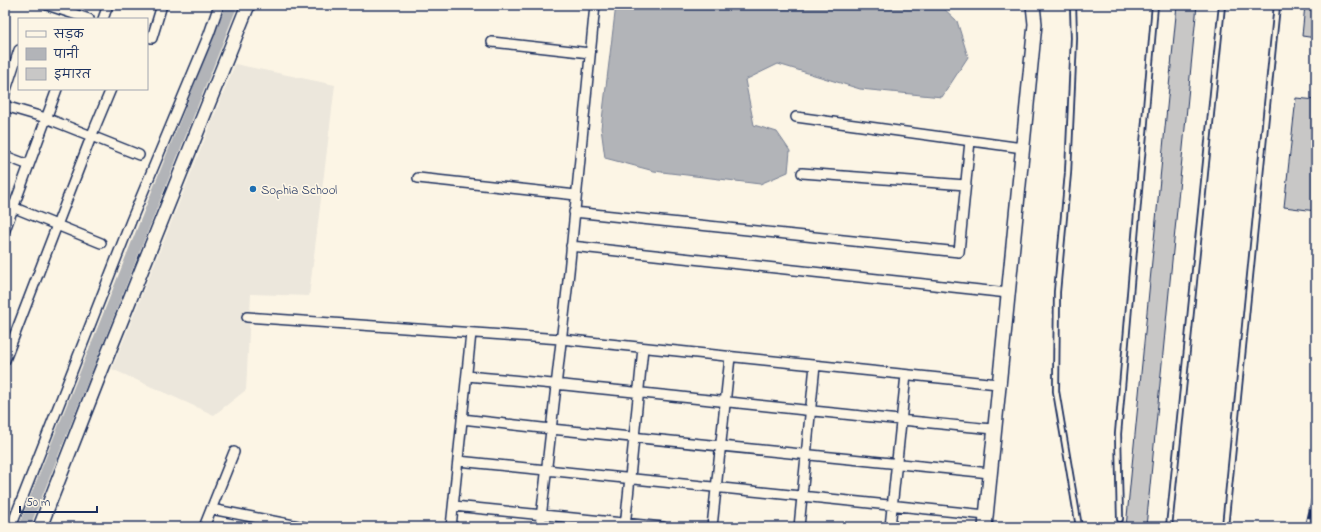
<svg xmlns="http://www.w3.org/2000/svg" width="1321" height="532" font-family="'Indie Flower','Playpen Sans Deva',sans-serif">
<style>
.built{fill:#ece7dc}
.water{fill:#b2b4b8;stroke:#767f94}
.lines{fill:none;stroke-linecap:round;stroke-linejoin:round}
.canal{stroke:#b2b4b8;stroke-width:11}
.building{fill:#c8c7c6;stroke:#1b2f5e}
.lane-casing{stroke:#1b2f5e;stroke-width:8}
.street-casing{stroke:#1b2f5e;stroke-width:12}
.secondary-casing{stroke:#1b2f5e;stroke-width:16}
.lane{stroke:#fcf5e5;stroke-width:4.5}
.street{stroke:#fcf5e5;stroke-width:9}
.secondary{stroke:#fcf5e5;stroke-width:13}
.rail-casing{stroke:#1b2f5e;stroke-width:4.5}
.rail{stroke:#fcf5e5;stroke-width:3;stroke-dasharray:9;stroke-linecap:butt}
.poi-dot{fill:#1f6fb2;stroke:#fcf5e5;stroke-width:1.5}
.labels{text-anchor:middle;stroke-width:3.5;stroke-linejoin:round;paint-order:stroke}
.poi-label{font-size:13px;fill:#1b2f5e;stroke:#fcf5e5;text-anchor:start}
</style>
<rect width="100%" height="100%" fill="#fcf5e5"/>
<filter id="ink" filterUnits="userSpaceOnUse"><feTurbulence type="fractalNoise" baseFrequency=".025" numOctaves="2"/><feDisplacementMap in="SourceGraphic" scale="8" xChannelSelector="R" yChannelSelector="G"/><feConvolveMatrix kernelMatrix="1 2 1 2 8 2 1 2 1" color-interpolation-filters="sRGB"/></filter>
<g filter="url(#ink)">
<path class="built" d="M235 64 335 85 309 296 251 294 246 390 214 415 112 369Z"/>
<path class="water" d="M616 5H940L957 21 968 57 942 97 860 89 778 64 745 80 754 125 777 132 790 151 788 172 760 184 654 171 605 158 601 128Z"/>
<g class="lines">
<path class="canal" d="M24 527 232 5"/>
</g>
<path class="building" d="M1177 5H1197L1146 527H1126Z
M1305 5H1316V38L1302 36Z
M1296 98 1316 100V211L1284 207Z"/>
<g class="lines">
<g class="lane-casing">
<path id="lane" d="M1073 5 1074 38 1068 173 1057 292 1056 391 1079 527
M1120 519 1118 434 1155 5
M1169 527 1222 5
M1225 527 1277 5"/>
</g>
<g class="street-casing">
<path id="street" d="M47 5 89 19
M103 19 108 5
M147 37 152 38 162 5
M492 42 590 53
M5 93 19 50
M5 106 46 118 139 155
M796 117 1023 148
M5 156 29 165
M802 173 966 185
M418 178 576 195
M5 204 101 243
M574 212 959 252 970 141
M5 230 57 89
M571 246 1008 293
M247 317 561 339 998 384
M5 360 91 137 111 89
M467 376C643 391 818 413 994 429
M462 419 551 429 990 473
M458 461 986 515
M454 506 663 527
M211 509 304 527
M11 527 131 221 209 34 219 5
M204 527 234 452
M451 527 471 333
M540 527 569 272 595 5
M625 527 643 348
M712 527 730 357
M799 527 815 365
M890 527 906 375"/>
</g>
<g class="secondary-casing">
<path id="secondary" d="M40 527 97 381 248 5
M985 527 1035 24 1033 5"/>
</g>
<use href="#lane" class="lane"/>
<use href="#street" class="street"/>
<use href="#secondary" class="secondary"/>
<g class="rail-casing">
<path id="rail" d="M1307 527 1316 487"/>
</g>
<use href="#rail" class="rail"/>
</g>
</g>
<circle class="poi-dot" cx="253" cy="189" r="4"/>
<g class="labels">
<g class="poi-label">
<text x="261" y="194">Sophia School</text>
</g>
</g>
<rect width="1321" height="532" fill="none" stroke="#fcf5e5" stroke-width="20"/>
<rect x="10" y="10" width="1301" height="512" fill="none" stroke="#1b2f5e" stroke-width="1.5" filter="url(#ink)"/>
<rect x="18" y="18" width="130" height="72" fill="#fcf5e5" stroke="#a2a6af"/>
<rect x="26" y="31" width="20" height="6" fill="#fcf5e5" stroke="#a2a6af"/>
<text x="54" y="38" font-size="12" fill="#1b2f5e">सड़क</text>
<rect x="26" y="48" width="20" height="12" fill="#b2b4b8" stroke="#a2a6af"/>
<text x="54" y="58" font-size="12" fill="#1b2f5e">पानी</text>
<rect x="26" y="68" width="20" height="12" fill="#c8c7c6" stroke="#a2a6af"/>
<text x="54" y="78" font-size="12" fill="#1b2f5e">इमारत</text>
<path d="M20 506v6h77v-6" fill="none" stroke="#1b2f5e" stroke-width="2"/>
<text x="26" y="506" font-size="12" fill="#1b2f5e" stroke="#fcf5e5" stroke-width="3" paint-order="stroke">50 m</text>
</svg>
